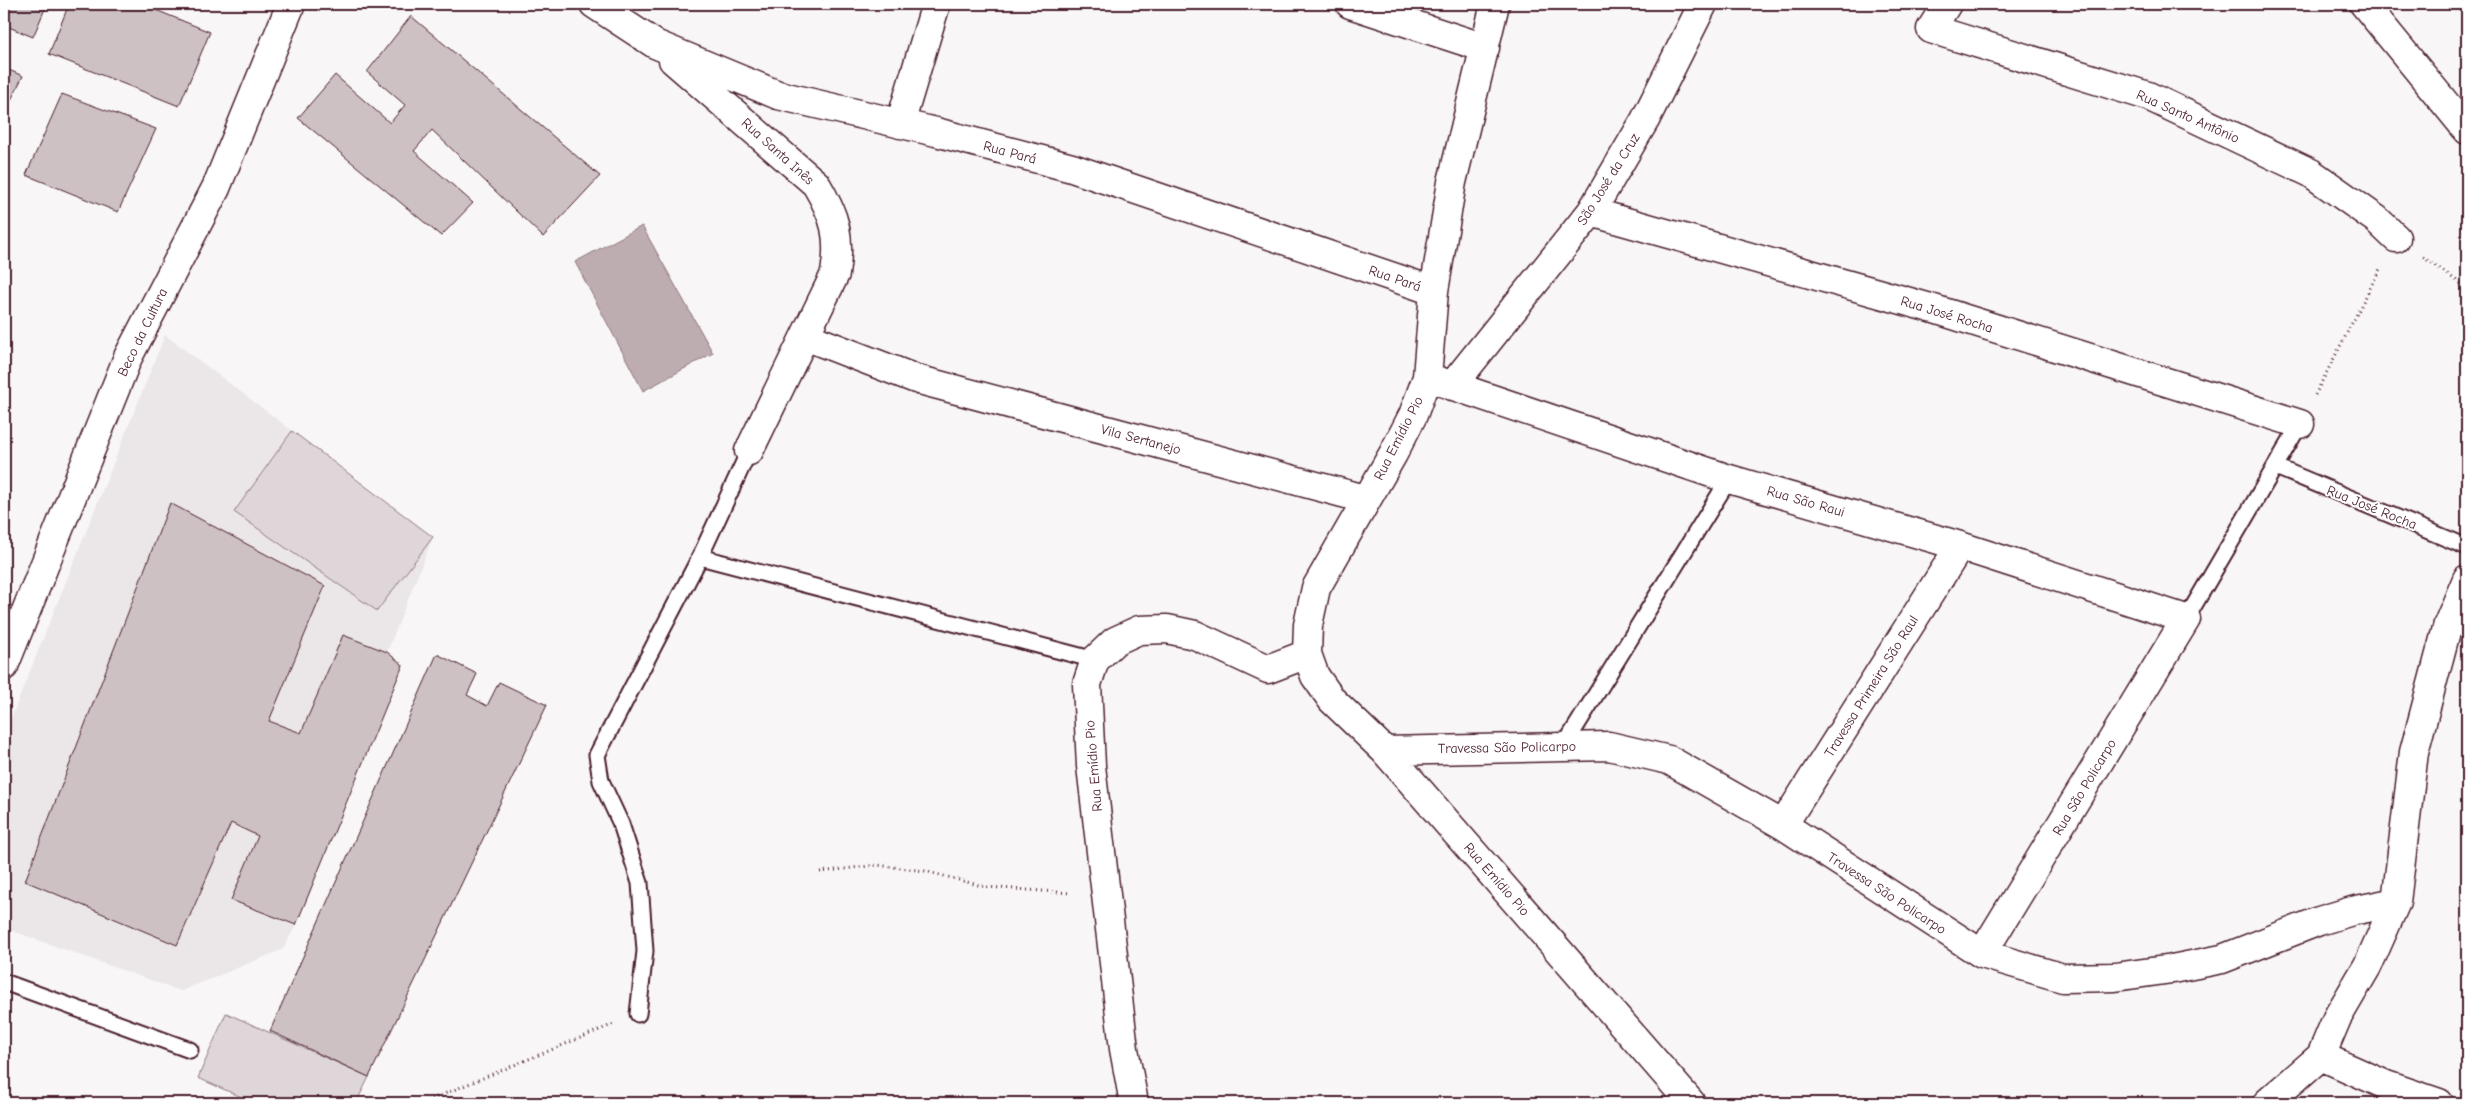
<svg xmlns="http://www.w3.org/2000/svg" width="2471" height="1107" font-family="'Comic Neue',sans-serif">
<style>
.built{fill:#ebe6e8}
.green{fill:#ded6d9;stroke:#947a82}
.water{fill:#bdadb0;stroke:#8f747b}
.building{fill:#cdc1c4;stroke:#4a1f2b}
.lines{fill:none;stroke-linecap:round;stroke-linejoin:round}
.service-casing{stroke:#4a1f2b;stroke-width:19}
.minor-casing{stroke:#4a1f2b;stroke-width:31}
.path{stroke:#4a1f2b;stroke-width:3;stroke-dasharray:1 4;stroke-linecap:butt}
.service{stroke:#fff;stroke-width:15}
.minor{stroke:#fff;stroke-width:28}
.labels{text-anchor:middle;stroke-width:4;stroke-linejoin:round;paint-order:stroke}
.street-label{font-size:14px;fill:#4a1f2b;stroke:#fff}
</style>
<rect width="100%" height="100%" fill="#f8f6f7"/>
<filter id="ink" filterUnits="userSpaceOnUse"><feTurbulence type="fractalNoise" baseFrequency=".02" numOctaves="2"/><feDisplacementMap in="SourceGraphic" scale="10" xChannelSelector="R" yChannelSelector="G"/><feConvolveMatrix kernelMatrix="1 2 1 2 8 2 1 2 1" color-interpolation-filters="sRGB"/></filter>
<g filter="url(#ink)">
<path class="built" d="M165 335 433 537 387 652 403 665 296 925 283 949 181 991 4 928V736Z"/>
<path class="green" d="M292 431 433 537 377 611 234 512Z
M226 1013 369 1077 356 1103H255L198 1078Z"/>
<path class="water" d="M642 226 713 353 643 391 575 262Z"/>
<path class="building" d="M4 4H47L33 37 4 25Z
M69 4H141L210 32 179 106 49 54Z
M411 16 600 176 543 237 432 130 414 151 473 203 441 236 298 118 335 75 390 123 405 105 367 72Z
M4 68 23 76 4 114Z
M62 94 156 129 118 212 26 175Z
M170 503 325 586 269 721 301 733 343 635 387 652 403 665 296 925 231 900 258 836 231 823 177 945 25 881Z
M437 654 477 674 467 695 487 706 499 682 547 705 369 1077 270 1031Z"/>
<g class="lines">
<g class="service-casing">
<path id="service" d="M2276 467 2467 547
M700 557 749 451
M2186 619 2300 424
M1564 746 1729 479
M4 982 190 1050
M638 1014 645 951 640 883 621 824 601 781 597 755 700 557 1095 660"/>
</g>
<g class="minor-casing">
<path id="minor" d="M594 4 655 44 778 95 936 132 1072 168 1434 291
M1350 4 1485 48
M1495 4 1452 182 1434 291 1427 377 1413 415 1393 454 1316 588 1308 625 1307 654 1315 676 1332 700 1385 751 1691 1103
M1947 4 1931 29 2148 96 2311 173 2376 219 2396 238
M2364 4 2467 130
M673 60 816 184C835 216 841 236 835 274L749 451
M900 124 936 4
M1591 212 1934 309 2300 424
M805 336 916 379 1365 499
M1427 377 1729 479 1960 546 2186 619 1982 954
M1452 386 1591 212 1645 120 1703 4
M4 666 128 357 216 188 291 4
M1385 751 1609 746 1669 760 1783 825 1982 954 2063 978 2115 977 2172 969 2222 959 2319 921 2352 911 2396 902
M1783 825 1960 546
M2321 1056 2386 1085 2439 1103
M1134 1103 1124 1049 1091 766 1087 684 1095 660 1115 641 1139 630 1167 629 1195 635 1268 669 1307 654
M2267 1103 2321 1056 2337 1018 2368 965 2396 902 2414 752 2448 624 2467 579"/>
</g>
<path class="path" d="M1823 4 1903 8
M2423 257 2467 288
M2315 395 2381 267
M820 872 877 865 925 871 986 887 1071 893
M427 1101 614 1024"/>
<use href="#service" class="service"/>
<use href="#minor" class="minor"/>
</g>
</g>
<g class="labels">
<g class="street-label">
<text transform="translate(2188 116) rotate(24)" y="5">Rua Santo Antônio</text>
<text transform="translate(778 151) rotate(42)" y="5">Rua Santa Inês</text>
<text transform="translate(1010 152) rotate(15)" y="5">Rua Pará</text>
<text transform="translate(1608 179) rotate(-58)" y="5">São José da Cruz</text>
<text transform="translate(1395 278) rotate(19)" y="5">Rua Pará</text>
<text transform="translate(1947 314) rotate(17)" y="5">Rua José Rocha</text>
<text transform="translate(142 332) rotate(-64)" y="5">Beco da Cultura</text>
<text transform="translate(1398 438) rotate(-63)" y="5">Rua Emídio Pio</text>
<text transform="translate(1141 439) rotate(15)" y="5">Vila Sertanejo</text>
<text transform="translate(1806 501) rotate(16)" y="5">Rua São Raui</text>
<text transform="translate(2372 507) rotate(22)" y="5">Rua José Rocha</text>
<text transform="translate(1871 686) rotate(-58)" y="5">Travessa Primeira São Raul</text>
<text transform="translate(1507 747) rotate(-1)" y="5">Travessa São Policarpo</text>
<text transform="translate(1093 766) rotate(-95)" y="5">Rua Emídio Pio</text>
<text transform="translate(2084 787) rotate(-59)" y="5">Rua São Policarpo</text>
<text transform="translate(1497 879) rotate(49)" y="5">Rua Emídio Pio</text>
<text transform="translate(1887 893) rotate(33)" y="5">Travessa São Policarpo</text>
</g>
</g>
<rect width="2471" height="1107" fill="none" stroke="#fff" stroke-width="20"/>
<rect x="10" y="10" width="2451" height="1087" fill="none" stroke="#4a1f2b" stroke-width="2" filter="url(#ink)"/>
</svg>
